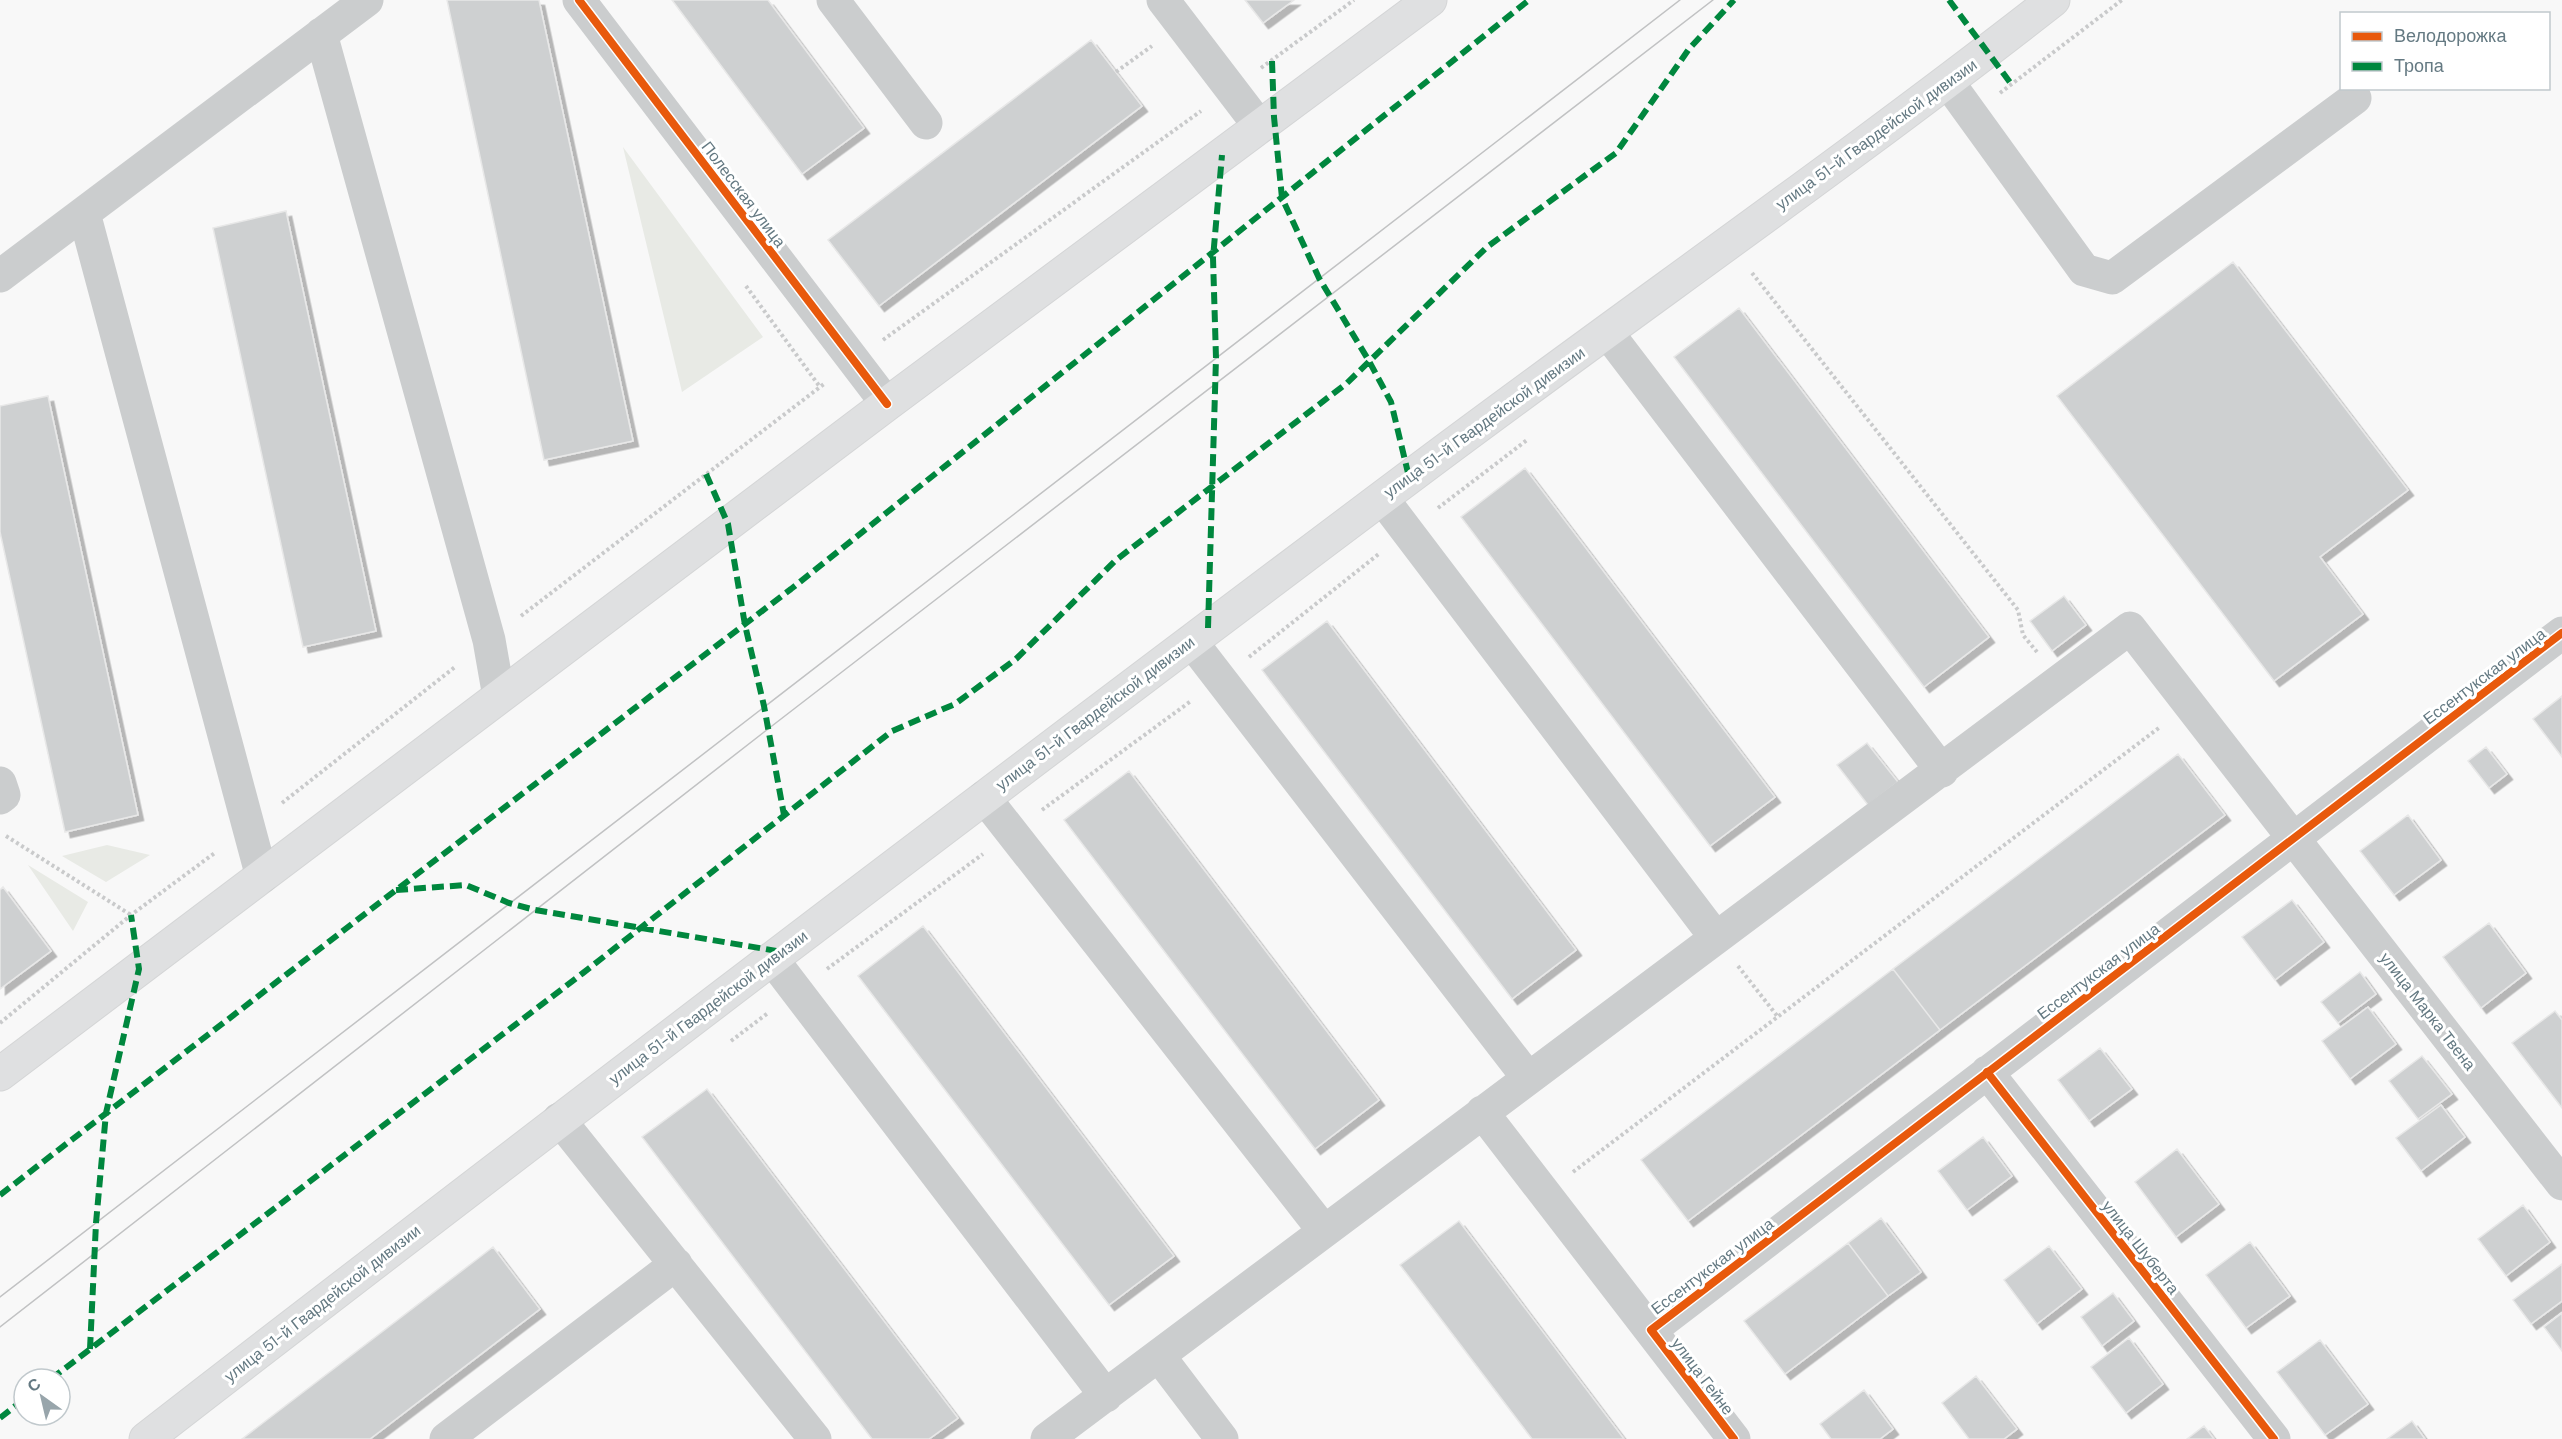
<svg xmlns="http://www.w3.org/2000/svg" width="2562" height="1439" font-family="'DM Sans',sans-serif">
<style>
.green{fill:#e8eae5}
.building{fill:#ced0d1;stroke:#e8e8e8;stroke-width:1.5;filter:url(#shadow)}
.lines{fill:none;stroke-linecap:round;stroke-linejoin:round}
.major-casing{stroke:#d4d5d6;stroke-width:35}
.path{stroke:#c9cacb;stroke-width:4;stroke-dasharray:3 3;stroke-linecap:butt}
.minor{stroke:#cbcdce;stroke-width:33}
.major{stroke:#dfe0e1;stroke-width:33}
.tram{stroke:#c1c2c3;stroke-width:1.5}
.quiet{stroke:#00873e;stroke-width:6;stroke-dasharray:12 6;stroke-linecap:butt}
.cycleway-casing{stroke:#fff;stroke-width:11}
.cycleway{stroke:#e8590c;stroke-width:8}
.labels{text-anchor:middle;stroke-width:6;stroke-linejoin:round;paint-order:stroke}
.street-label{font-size:16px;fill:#647982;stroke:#fff}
</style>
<defs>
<filter id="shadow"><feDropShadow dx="5.5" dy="5.5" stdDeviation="0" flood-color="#0004"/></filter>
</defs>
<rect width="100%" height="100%" fill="#f8f8f8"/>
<path class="green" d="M623 147 763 337 682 392Z
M107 845 150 855 106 882 62 856Z
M28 865 88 902 73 931Z"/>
<path class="building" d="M447 0H539L633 441 544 460Z
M672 0H768L864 128 802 174Z
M1245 0H1294L1263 23Z
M1091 40 1142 106 879 306 828 240Z
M286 211 376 631 303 647 213 228Z
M2233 262 2408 490 2320 557 2363 614 2274 681 2057 396Z
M1739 308 1989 637 1924 687 1674 357Z
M48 396 138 815 65 832 0 532V406Z
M1525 468 1775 797 1710 846 1461 517Z
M2064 596 2086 625 2052 651 2030 621Z
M1327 621 1576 950 1512 999 1262 670Z
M2562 696V757L2533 719Z
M1867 743 1898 782 1868 805 1837 765Z
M2486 747 2507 774 2489 788 2468 761Z
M2178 754 2225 815 1940 1030 1893 969Z
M1129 771 1379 1100 1315 1149 1064 820Z
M2408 815 2441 860 2394 895 2360 851Z
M3 887 51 951 0 989V890Z
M2292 900 2324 942 2275 980 2242 937Z
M2489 923 2526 973 2481 1008 2443 957Z
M923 926 1174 1256 1109 1305 858 976Z
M1893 969 1940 1030 1688 1221 1641 1160Z
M2360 972 2376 994 2338 1023 2321 1002Z
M2368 1007 2396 1044 2350 1079 2322 1041Z
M2555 1011 2562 1020V1108L2512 1043Z
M2100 1048 2132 1089 2089 1121 2058 1080Z
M2422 1056 2452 1094 2418 1119 2389 1081Z
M707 1089 958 1418 929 1439H872L642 1137Z
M2441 1105 2465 1137 2421 1171 2396 1138Z
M1983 1137 2012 1176 1967 1210 1938 1171Z
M2177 1149 2219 1204 2176 1237 2135 1182Z
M2523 1205 2550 1242 2506 1276 2478 1239Z
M1881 1218 1921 1272 1888 1296 1848 1243Z
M1459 1221 1624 1439H1532L1472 1360 1400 1265Z
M2250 1242 2290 1296 2246 1328 2206 1275Z
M1848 1243 1888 1296 1785 1374 1744 1321Z
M2049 1246 2082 1289 2037 1324 2004 1280Z
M493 1247 540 1309 370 1439H242Z
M2562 1264V1301L2531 1324 2513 1300Z
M2113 1293 2134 1321 2102 1346 2081 1317Z
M2562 1313V1351L2544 1327Z
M2129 1338 2163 1384 2126 1413 2091 1367Z
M2320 1340 2368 1404 2325 1435 2277 1372Z
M1976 1376 2017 1429 2004 1439H1969L1942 1403Z
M1864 1390 1893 1429 1880 1439H1831L1820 1424Z
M2412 1421 2425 1439H2387Z
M2204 1426 2214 1439H2187Z"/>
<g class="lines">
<g class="major-casing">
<path id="major" d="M0 1074 887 404 1430 0
M146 1439C564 1115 985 796 1407 479 1621 318 1842 165 2053 0"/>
</g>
<path class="path" d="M1261 68 1354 0
M1116 72 1152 46
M2000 93 2122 0
M1752 273 2018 610 2023 635 2037 652
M746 286 820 387
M883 340 1201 111
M1438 508 1527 440
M521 616 824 384
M1249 657 1380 553
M282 803 455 667
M1042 810 1191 701
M6 836 131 915
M1738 966 1778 1017
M827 969 983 854
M0 1023 131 915 216 852
M731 1041 768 1013
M1573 1172 2160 727"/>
<path class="minor" d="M579 0 887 404
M833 0 926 123
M1163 0 1260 127
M321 34 489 640 499 697
M1948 82 2084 270 2112 278 2355 98
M84 213 262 877
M0 276 367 0
M1607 332 1942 771
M1382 498 1716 938
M1191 641 1528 1078
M0 783 4 795 0 798
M984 797 1324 1231
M773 960 1106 1396
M1987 1072 2274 1439
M1482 1112 1734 1439
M559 1119 815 1439
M1651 1330 2562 633
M1159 1356 1222 1439
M446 1439 676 1264
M1047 1439 2130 628 2562 1184"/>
<use href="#major" class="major"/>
<path class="tram" d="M0 1297 1680 0
M0 1327 768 729 1713 0"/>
<path class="quiet" d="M1949 0 2012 85
M1272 61 1274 117 1282 198 1319 278 1369 361 1391 402 1409 477
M706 474 728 524 745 625 764 706 784 815
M1208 628 1216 358 1213 258 1222 155
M396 890 466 885 509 903 535 910 783 952
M0 1195 383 900 791 589 1529 0
M90 1349 96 1223 106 1113 139 969 131 915
M51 1379 583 973 892 731 955 704 1016 659 1116 560 1347 383 1487 247 1616 153 1689 49 1734 0
M0 1418 24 1399"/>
<g class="cycleway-casing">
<path id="cycleway" d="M579 0 887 404
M1987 1072 2274 1439
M1734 1439 1651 1330 2562 633"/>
</g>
<use href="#cycleway" class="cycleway"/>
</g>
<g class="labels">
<g class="street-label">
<text transform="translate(1876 134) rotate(-36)" y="6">улица 51-й Гвардейской дивизии</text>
<text transform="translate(744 194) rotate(53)" y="6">Полесская улица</text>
<text transform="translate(1484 422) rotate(-36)" y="6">улица 51-й Гвардейской дивизии</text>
<text transform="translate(2484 676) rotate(-37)" y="6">Ессентукская улица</text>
<text transform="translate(1095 713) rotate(-37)" y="6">улица 51-й Гвардейской дивизии</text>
<text transform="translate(2098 971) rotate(-37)" y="6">Ессентукская улица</text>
<text transform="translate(708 1007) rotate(-37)" y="6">улица 51-й Гвардейской дивизии</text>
<text transform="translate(2428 1011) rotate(52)" y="6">улица Марка Твена</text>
<text transform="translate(2141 1247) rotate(52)" y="6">улица Шуберта</text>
<text transform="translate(1712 1266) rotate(-37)" y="6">Ессентукская улица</text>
<text transform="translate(322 1303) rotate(-38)" y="6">улица 51-й Гвардейской дивизии</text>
<text transform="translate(1703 1376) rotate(53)" y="6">улица Гейне</text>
</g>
</g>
<rect x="2340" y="12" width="210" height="78" fill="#ffffff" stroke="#c1c9cd" stroke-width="1.5"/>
<rect x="2352" y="32" width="30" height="9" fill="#e8590c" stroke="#c1c9cd" stroke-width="1.5"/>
<text x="2394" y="42" font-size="18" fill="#647982">Велодорожка</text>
<rect x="2352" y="62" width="30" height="9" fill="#00873e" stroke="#c1c9cd" stroke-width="1.5"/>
<text x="2394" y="72" font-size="18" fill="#647982">Тропа</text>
<g transform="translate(42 1397) rotate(326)"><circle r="28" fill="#ffffff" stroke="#c1c9cd" stroke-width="1.5"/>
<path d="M0-4.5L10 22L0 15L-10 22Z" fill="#98a5ab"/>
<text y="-9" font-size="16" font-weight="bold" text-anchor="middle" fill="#647982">С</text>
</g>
</svg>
